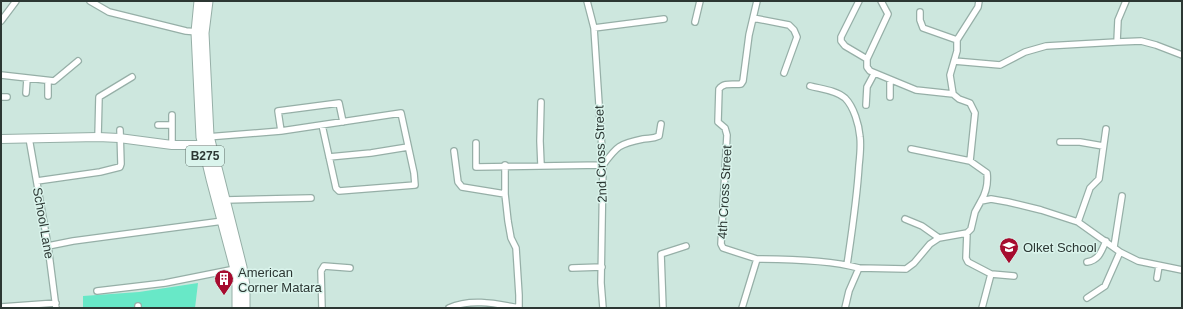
<svg xmlns="http://www.w3.org/2000/svg" width="1183" height="309" font-family="Helvetica,sans-serif">
<style>
.green{fill:#68e8c7}
.lines{fill:none;stroke-linecap:round;stroke-linejoin:round}
.street-casing{stroke:#96afa7;stroke-width:8}
.secondary-casing{stroke:#96afa7;stroke-width:10}
.primary-casing{stroke:#96afa7;stroke-width:11}
.street{stroke:#fff;stroke-width:5.5}
.secondary{stroke:#fff;stroke-width:8}
.primary{stroke:#fff;stroke-width:9}
.labels{text-anchor:middle;stroke-width:3;stroke-linejoin:round;paint-order:stroke}
.shield{fill:#daf4ec;stroke:#60706a;stroke-width:1}
.shield-label{font-size:12px;font-weight:bold;fill:#2c3733}
.street-label{font-size:13px;fill:#2c3733;stroke:#daf4ec}
.poi-label{font-size:13px;fill:#2c3733;stroke:#daf4ec;text-anchor:start}
</style>
<rect width="100%" height="100%" fill="#cde7de"/>
<path class="green" d="M198 283 195 308H83V296L139 292Z"/>
<g class="lines">
<g class="street-casing">
<path id="street" d="M90 1 109 12 186 31 198 32
M587 1 594 28 603 165 601 283 603 308
M859 1 841 37V41L845 46 867 59
M881 1 888 14 867 59V67L870 71 916 90 953 94
M920 12V20L923 28 957 40
M753 18 789 25 794 30 797 37 784 73
M1 21 16 1
M695 22 700 1
M594 28 664 19
M1117 42 1118 20 1126 1
M954 61 1000 65 1025 52 1046 46 1117 42 1141 41 1156 45 1182 55
M1 75 54 81 78 61
M810 86C821 89 836 90 845 98 854 107 859 125 860 137 861 146 860 156 859 165 857 199 852 231 847 265
M26 93 27 79
M48 96V81
M1 97H7
M890 97V80
M866 105 867 87 874 74
M158 125H172
M281 131 278 111 339 103 343 122
M98 137 99 97 132 77
M207 137 281 131 401 113 414 173 415 185 339 191 336 188 322 125
M29 138 48 246 56 308
M1060 142H1080L1103 146
M476 143V167L603 165C617 146 619 144 643 139 649 138 653 139 659 136L661 124
M172 145V115
M911 149 970 161 987 173C988 182 986 193 981 201
M454 151 458 182 462 187 505 194
M329 157 371 153 408 147
M970 161 975 113 970 103 959 99 953 94 950 75 957 51V40L978 7 979 1
M505 165V194L508 221 511 238 516 248 519 295V308
M541 165 540 141 541 102
M37 181 100 172 120 167 121 164 120 130
M225 200 311 198
M905 219 922 226 939 238
M1078 222 1090 188 1099 179 1106 129
M967 233 966 258 968 262 991 274 982 308
M48 246 73 241 223 221
M1114 247 1122 196
M757 259C788 259 829 260 859 268
M1087 262C1099 260 1101 252 1106 241
M572 268 602 267
M991 274 1014 276
M1157 278 1159 266
M97 291 165 283 235 269
M1087 298 1105 286 1120 252
M138 306V308
M1 307 56 303
M322 308 321 271 324 266 350 268
M449 308C471 298 497 304 519 308
M663 308 661 254 686 246
M742 308 757 259 723 248 721 244 727 135 725 128 718 122 719 89C724 82 733 85 741 84L743 81 749 35 757 1
M845 308 849 291 859 268 906 269 914 263 930 244 939 238 967 233 971 229 975 212 981 201 991 199 1008 202 1041 210 1078 222 1120 252 1138 261 1182 270"/>
</g>
<g class="secondary-casing">
<path id="secondary" d="M1 139 98 137 119 138 172 145H208"/>
</g>
<g class="primary-casing">
<path id="primary" d="M199 1 196 32 201 137 211 179 235 269 237 286V308
M208 1 204 33 209 136 242 267 245 286V308"/>
</g>
<use href="#street" class="street"/>
<use href="#secondary" class="secondary"/>
<use href="#primary" class="primary"/>
</g>
<defs>
<g id="school-pin" transform="scale(1)"><path d="M0 17L-7.5 6A9.5 9.5 0 1 1 7.5 6Z" fill="#a60c2f" stroke="#daf4ec"/><path d="M0-5L7-2L0 1L-7-2ZM-4 1L0 2.5L4 1V4Q0 6-4 4Z" fill="#fff"/></g>
<g id="building-pin" transform="scale(1)"><path d="M0 17L-7.5 6A9.5 9.5 0 1 1 7.5 6Z" fill="#a60c2f" stroke="#daf4ec"/><path d="M-4-6H4V6H1V3H-1V6H-4ZM-2.5-4.3h1.7v1.8h-1.7ZM.8-4.3h1.7v1.8H.8ZM-2.5-1h1.7V.8h-1.7ZM.8-1h1.7V.8H.8Z" fill="#fff"/></g>
</defs>
<g fill-rule="evenodd">
<use href="#school-pin" x="1009" y="247"/>
<use href="#building-pin" x="224" y="279"/>
</g>
<g class="labels">
<rect class="shield" x="186" y="146" width="38" height="20" rx="3"/>
<g class="shield-label">
<text x="205" y="160">B275</text>
</g>
<g class="street-label">
<text transform="translate(600 154) rotate(-92)" y="5">2nd Cross Street</text>
<text transform="translate(724 192) rotate(-87)" y="5">4th Cross Street</text>
<text transform="translate(44 223) rotate(80)" y="5">School Lane</text>
</g>
<g class="poi-label">
<text x="1023" y="252">Olket School</text>
<text x="238" y="277">American<tspan x="238" dy="15">Corner Matara</tspan></text>
</g>
</g>
<rect width="1183" height="309" fill="none" stroke="#2c3733" stroke-width="4"/>
</svg>
